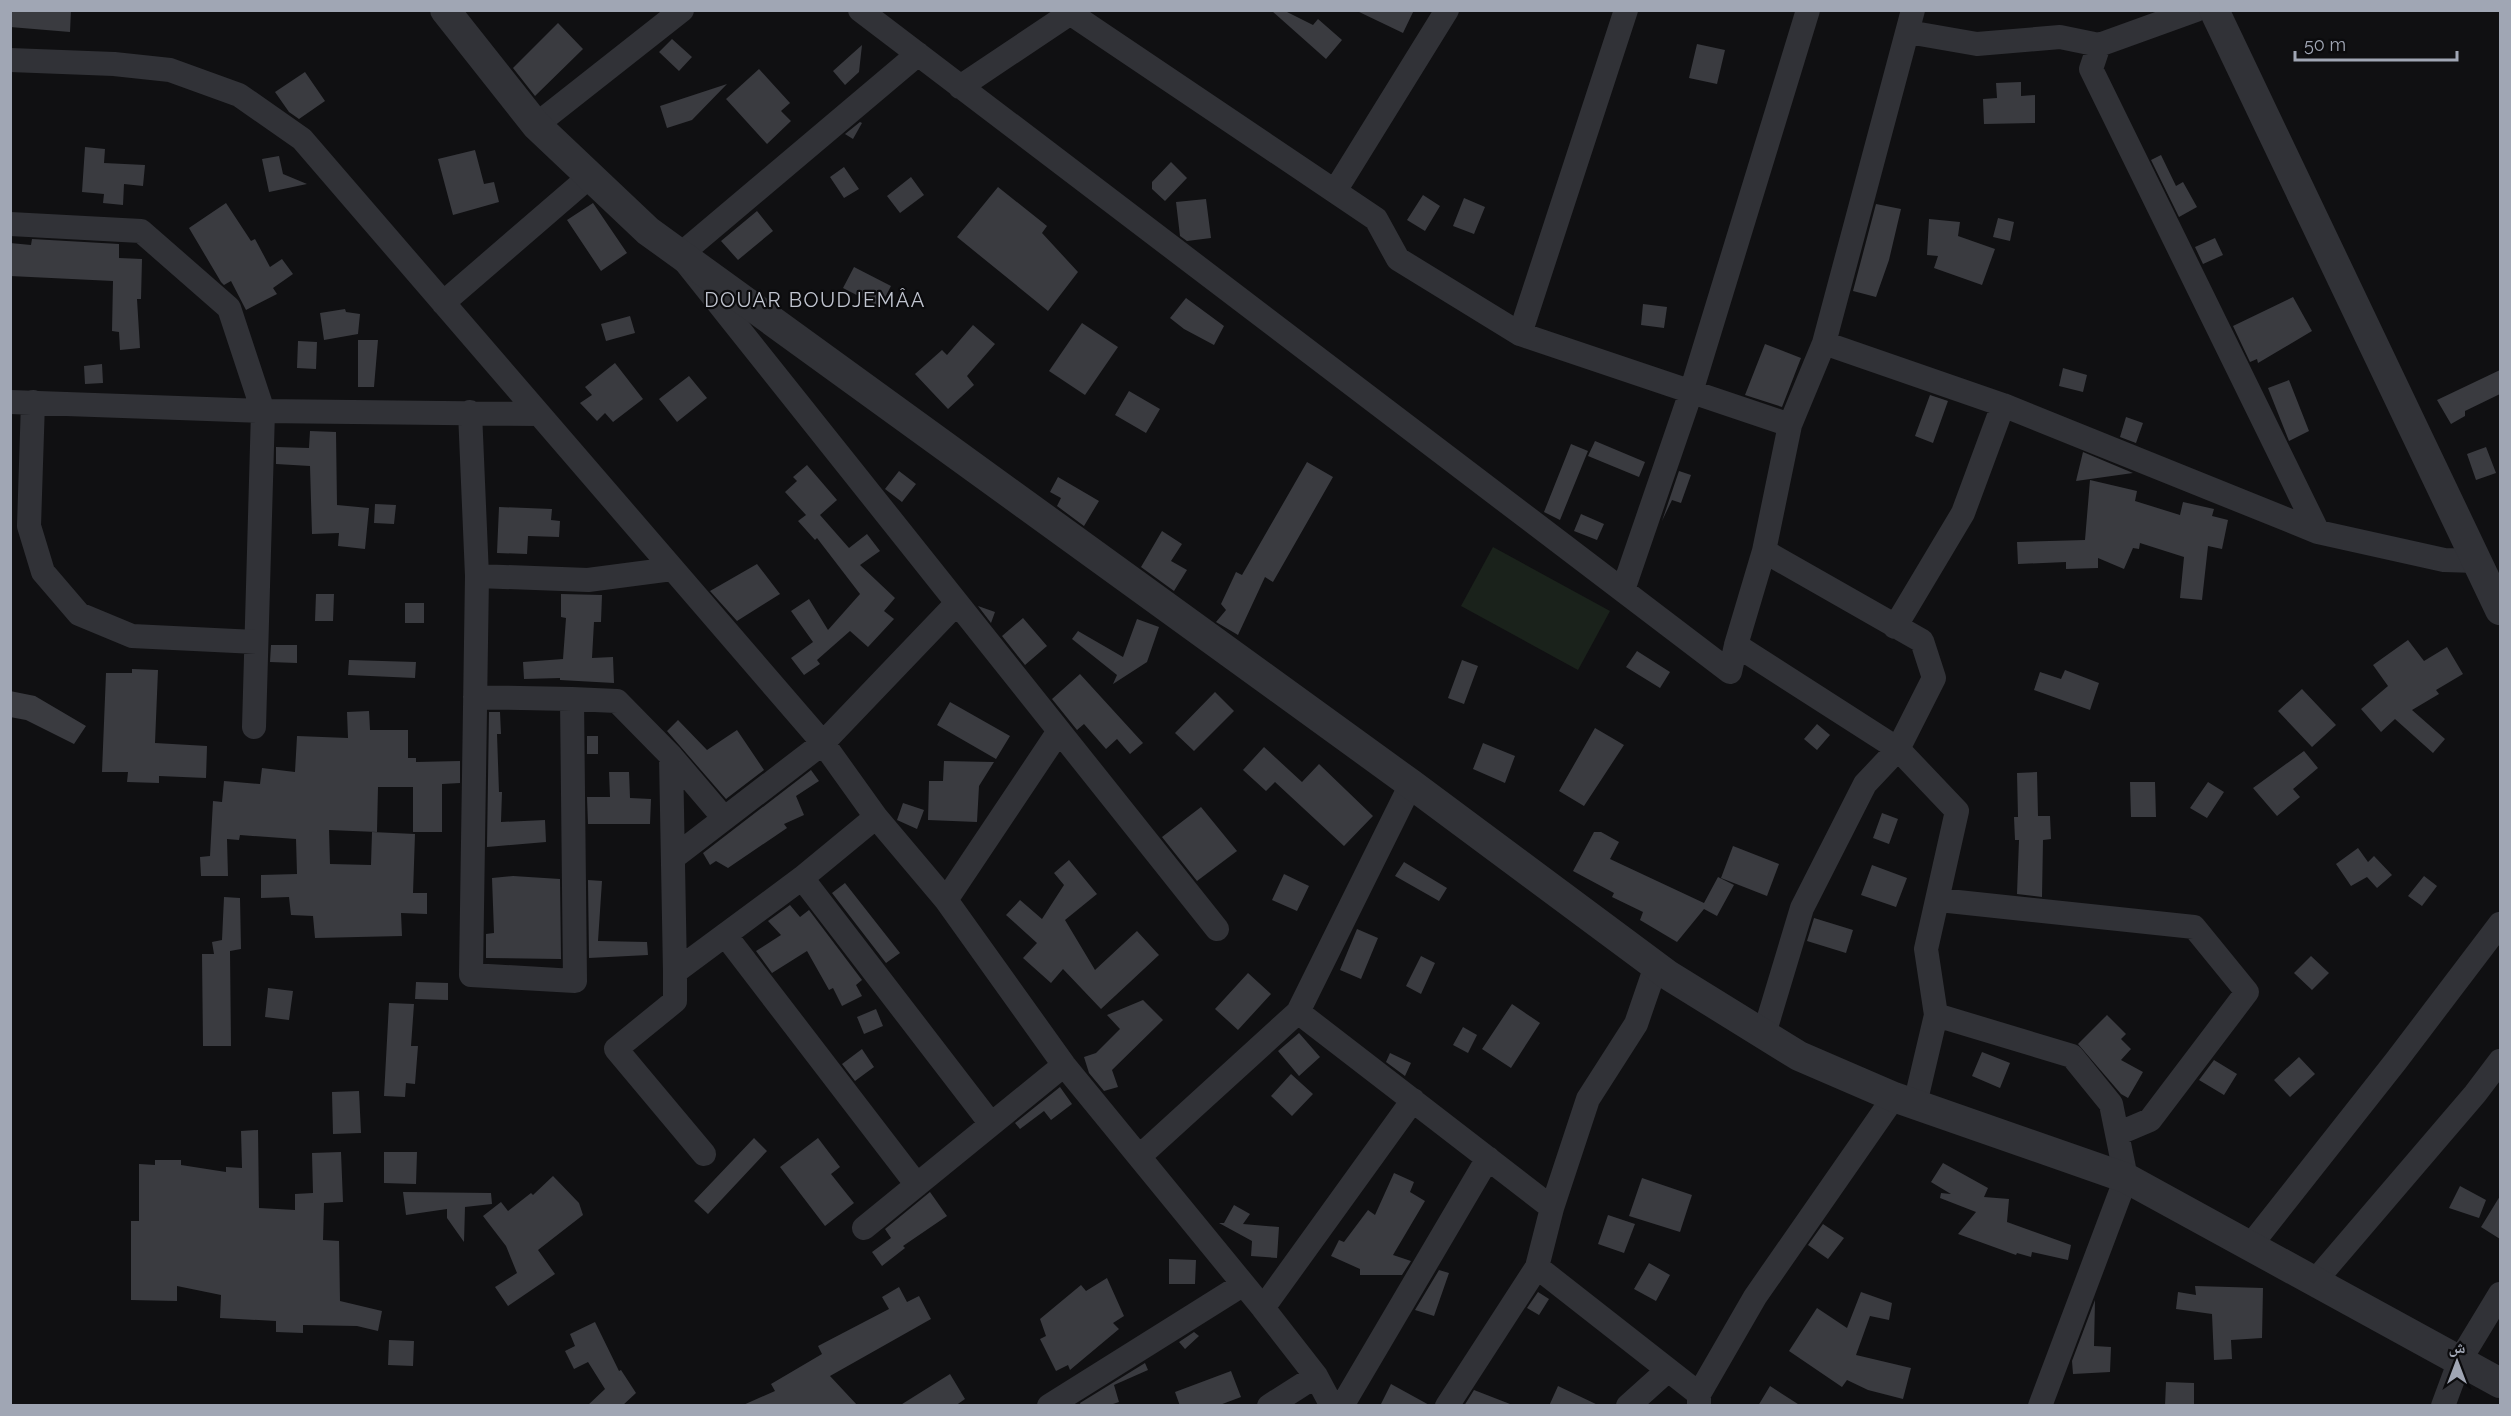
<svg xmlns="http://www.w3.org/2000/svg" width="2511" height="1416" font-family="Raleway,'Noto Naskh Arabic',sans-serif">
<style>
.green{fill:#1a221b}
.building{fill:#3a3b40}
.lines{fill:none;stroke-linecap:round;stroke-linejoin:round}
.minor{stroke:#313237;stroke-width:24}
.tertiary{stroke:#313237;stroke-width:30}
.labels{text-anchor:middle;stroke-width:4.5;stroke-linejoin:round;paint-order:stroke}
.neighbourhood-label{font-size:20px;letter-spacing:1.5px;fill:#c1c5d0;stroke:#0b0b0d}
</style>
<rect width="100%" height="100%" fill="#101012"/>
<path class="green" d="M1493 547 1610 611 1578 670 1461 606Z"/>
<path class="building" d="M10 10H71L70 32 10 27Z
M1283 10 1313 25 1318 19 1342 40 1326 59 1272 11Z
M1355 10H1414L1403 33Z
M558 23 583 49 535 96 513 68Z
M672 39 692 57 679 71 659 52Z
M1697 44 1725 50 1717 84 1689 78Z
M862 45 859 72 845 85 833 71Z
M759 69 790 103 781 111 791 121 767 144 726 99Z
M305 72 325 101 299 119 289 112 275 92Z
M2021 82V96L2035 95V123L1984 124 1983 99 1997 98 1996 83Z
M727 84 692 120 667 128 660 106Z
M860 122 862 123 853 139 845 134Z
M85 147 105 149 104 163 145 165 143 186 124 184 123 205 103 203 104 194 82 192Z
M475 150 484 184 494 182 499 202 453 215 438 159Z
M2161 155 2176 186 2183 182 2197 207 2179 217 2151 160Z
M279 156 283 174 307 184 269 192 262 159Z
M1171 162 1187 178 1165 201 1152 189V182Z
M844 167 859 189 844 198 830 177Z
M911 177 924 195 900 213 887 196Z
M998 187 1047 226 1042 233 1078 272 1048 311 957 237Z
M1423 195 1440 206 1425 231 1407 220Z
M1464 198 1485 207 1474 234 1453 226Z
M1206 199 1211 238 1187 241 1180 236 1176 202Z
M226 203 251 241 255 239 270 267 282 259 293 274 273 288 277 294 246 310 231 281 224 285 221 282 189 228Z
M593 203 627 253 601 271 567 220Z
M1876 204 1901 209 1889 260 1876 297 1853 291Z
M757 211 773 231 738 260 721 241Z
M1998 218 2014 222 2010 241 1993 237Z
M1929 219 1960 222 1958 236 1995 249 1982 285 1934 268 1938 256 1927 255Z
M2215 238 2223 255 2203 264 2195 247Z
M32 239 119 244V258L142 259 141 299H137L140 348 120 350 119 332 112 331 113 281 10 276V243L31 245Z
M854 267 891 286 880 307 843 288Z
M2293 297 2312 331 2258 363 2257 359 2250 362 2233 326Z
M1186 298 1224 326 1214 345 1184 329 1170 318Z
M1643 304 1667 307 1664 328 1641 325Z
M345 309 346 312 360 314 358 334 324 340 320 313Z
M630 316 635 333 606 341 601 324Z
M1082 323 1118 347 1085 395 1049 371Z
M973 325 995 344 967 376 974 385 948 409 915 374 942 350 947 355Z
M358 340H378L374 387H358Z
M298 341 317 342 316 369 297 368Z
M1765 344 1801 358 1782 407 1745 395Z
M615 363 643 399 613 422 605 413 597 421 580 403 592 395 585 387Z
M102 364 103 383 85 384 84 366Z
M2063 368 2087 375 2083 392 2059 386Z
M2500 370V394L2465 411V416L2451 424 2437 400Z
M689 376 707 398 677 422 659 399Z
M2289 380 2309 431 2289 441 2268 388Z
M1129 391 1160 409 1146 433 1115 415Z
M1930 395 1948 401 1933 443 1915 436Z
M2126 417 2143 423 2136 443 2120 437Z
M310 431 336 432 337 505 369 508 365 549 338 546 339 533 312 534 310 466 276 464V447L309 448Z
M1595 441 1645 462 1639 477 1588 456Z
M1571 444 1588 451 1560 520 1544 512Z
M2486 447 2496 473 2476 480 2467 454Z
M2083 452 2133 473 2076 481Z
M1307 462 1333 477 1273 582 1265 577 1238 635 1216 622 1226 610 1221 604 1236 572 1242 575Z
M807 465 837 500 820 515 849 548 867 534 880 551 860 565 895 598 884 611 894 619 868 647 850 631 817 660 820 664 804 675 791 658 813 642 791 611 809 599 828 630 860 594 817 538 815 540 798 521 806 515 785 492 797 481 793 477Z
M899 471 916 484 902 502 885 489Z
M1679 471 1691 475 1681 503 1672 500 1662 521Z
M1058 477 1099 501 1084 526 1057 506 1061 498 1050 492Z
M2090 480 2137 491 2135 501 2180 515 2183 502 2214 509 2212 516 2228 520 2222 549 2208 546 2202 600 2180 598 2184 557 2140 543 2139 549 2133 548 2124 569 2098 558V568L2066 569V562L2018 564 2017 542 2085 540Z
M375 504 396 505 394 524 374 523Z
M499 507 552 509 551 520 560 521 559 537 528 536 527 554 497 553Z
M1581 514 1604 524 1597 540 1574 531Z
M1162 531 1182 544 1171 561 1187 570 1174 591 1141 567Z
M757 564 780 594 737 621 710 591Z
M316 594H334L333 621H315Z
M561 594 602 595 601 622H594L592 658 613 657 614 683 560 680V678L524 679 523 662 563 659 566 618 561 617Z
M405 603H424V623H405Z
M978 606 995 612 991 623Z
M1023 618 1047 646 1025 665 1002 636Z
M1137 619 1159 627 1147 662 1113 684 1117 675 1072 639 1078 631 1123 657Z
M2408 640 2424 661 2447 647 2463 674 2436 690 2439 694 2412 710 2445 739 2433 753 2395 719 2381 732 2361 709 2388 686 2373 665Z
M271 645H297V663L270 662Z
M1637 651 1670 672 1660 688 1626 667Z
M349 660 416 662 415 678 348 675Z
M1462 660 1478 666 1464 704 1448 698Z
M132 669 158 670 155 743 207 746 206 778 159 776V783L127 782 128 772H102L106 673H132Z
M2065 670 2099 683 2090 710 2034 690 2040 672 2061 679Z
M1080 674 1143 743 1130 754 1117 739 1106 749 1084 724 1077 730 1052 699Z
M2302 689 2336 725 2312 747 2278 711Z
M10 691 35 696 86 726 74 744 26 720 10 717Z
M1215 692 1234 711 1194 751 1175 733Z
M950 702 1010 736 996 759 937 725Z
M369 711 370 730H408V758H416V762L460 761V783L442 784V832H413V787H378L377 832 329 830 330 864 371 865 372 832 415 834 413 893H427V914L401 913 402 936 315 938 313 916 291 915 289 897 261 898V875L297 874 296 839 240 835 239 840 227 839 228 876H201L200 857 210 856 213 801 222 802 224 781 260 784 262 768 295 772 297 736 348 738 347 712Z
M489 712H500L501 734H497L499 792H502L501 822 545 820 546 842 487 847Z
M678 720 707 750 737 730 764 770 726 799 667 731Z
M1817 724 1830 735 1817 750 1804 739Z
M1595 728 1624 745 1584 806 1559 791Z
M587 736H598V754H587Z
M1483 743 1515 756 1505 783 1473 769Z
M1264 747 1302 782 1319 764 1373 816 1344 846 1275 782 1266 791 1243 770Z
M2304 751 2318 768 2293 789 2300 797 2277 816 2253 788Z
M944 761 994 762 979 786 977 822 928 820 929 781H943Z
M811 770 819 781 796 796 804 815 784 824 787 828 728 868 716 861 710 865 703 853Z
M609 772H629L630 798 651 799 650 824H588L587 797H610Z
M2037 772 2038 816H2050L2051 839 2043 840 2042 897 2017 894 2019 840H2015L2014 817H2018L2017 773Z
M2130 782H2155L2156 817H2131Z
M2208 782 2224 792 2207 818 2190 808Z
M903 803 924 810 917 829 897 820Z
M1201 807 1237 851 1197 881 1162 837Z
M1882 813 1898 819 1889 844 1873 838Z
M1594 832H1601L1619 842 1610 859 1704 903 1718 877 1734 885 1717 916 1704 909 1677 942 1640 920 1643 912 1612 897 1614 893 1573 871Z
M1733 846 1779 864 1767 896 1721 878Z
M2358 848 2368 862 2374 856 2392 875 2377 888 2367 877 2351 886 2336 864Z
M1069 860 1097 894 1065 920 1095 970 1137 931 1159 955 1101 1009 1063 969 1051 983 1023 958 1037 943 1006 915 1020 900 1042 919 1064 885 1054 873Z
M1404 862 1447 888 1439 901 1395 876Z
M1872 865 1907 878 1896 907 1861 895Z
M1284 874 1309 886 1297 911 1272 900Z
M513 876 560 879 561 959 486 958V934L494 933 492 878Z
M2424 876 2437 886 2422 906 2408 896Z
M588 880 602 881 598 941 647 942 648 955 589 958Z
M845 883 900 953 886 963 832 893Z
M224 897 240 898 241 949 230 951 231 1046H203L202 954H214L212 942 222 940Z
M790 905 800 917 809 910 862 980 856 985 862 996 842 1006 833 988 829 990 807 951 772 973 756 951 781 935 768 921Z
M1814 918 1853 930 1846 953 1807 941Z
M1357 929 1378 938 1361 979 1340 970Z
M1421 956 1435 963 1421 994 1406 986Z
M2311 956 2329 973 2312 990 2294 973Z
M1248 973 1271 994 1238 1030 1215 1009Z
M416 982 448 983V1000L415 999Z
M268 988 293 991 289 1020 265 1017Z
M1143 1000 1163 1020 1112 1070 1118 1087 1104 1091 1089 1073 1084 1057 1096 1053 1120 1029 1107 1015Z
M389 1003 414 1004 411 1046H418L415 1084 406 1083 405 1097 384 1096Z
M1512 1004 1540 1023 1511 1068 1482 1049Z
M876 1009 883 1026 864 1034 857 1017Z
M2107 1015 2126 1034 2121 1039 2131 1049 2121 1060 2143 1072 2128 1098 2121 1094 2078 1044Z
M1463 1027 1477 1035 1468 1053 1453 1045Z
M1299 1033 1320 1057 1299 1076 1278 1051Z
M862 1049 874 1067 855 1081 842 1064Z
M1982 1052 2010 1063 2000 1088 1972 1076Z
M1390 1053 1411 1063 1405 1076 1386 1062Z
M2299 1057 2315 1074 2290 1097 2274 1080Z
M2214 1060 2237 1074 2224 1095 2199 1080Z
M1291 1074 1313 1094 1292 1116 1271 1096Z
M1060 1087 1072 1104 1051 1120 1044 1111 1020 1129 1015 1123Z
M359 1091 361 1133 333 1134 332 1092Z
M258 1130 259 1208 295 1210V1194L313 1193 312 1153 341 1152 343 1202 324 1203 323 1240 339 1241 340 1301 382 1311 378 1331 357 1326 303 1325V1333L276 1332V1321L220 1318 221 1295 177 1286V1301L131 1300V1221H139V1164L155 1165V1160H181V1165L226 1172V1167L242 1168 241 1131Z
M754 1138 767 1151 708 1214 694 1201Z
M818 1138 840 1167 831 1174 854 1203 825 1226 780 1167Z
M384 1152H417L416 1184 384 1183Z
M1943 1163 1988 1188 1984 1197 2009 1199 2007 1222 2071 1245 2068 1260 2032 1252 2031 1257 2017 1253 2016 1255 1958 1234 1976 1212 1940 1198 1941 1193 1951 1194 1931 1182Z
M1394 1173 1414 1182 1410 1192 1425 1201 1393 1255 1411 1261 1402 1275H1360V1269L1331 1256 1339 1240 1344 1242 1368 1210 1375 1215Z
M553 1176 579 1203 583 1215 538 1250 555 1274 508 1306 495 1287 517 1273 506 1246 483 1216 501 1202 508 1211 531 1193 533 1195Z
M1642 1178 1692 1195 1680 1232 1629 1216Z
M2460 1186 2486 1200 2479 1218 2449 1208Z
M403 1192 491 1193 492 1204 465 1207 464 1242 447 1218V1209L406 1215Z
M930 1192 947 1216 903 1246 905 1248 882 1266 872 1252 891 1238 885 1229Z
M2500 1196V1239L2481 1227Z
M1234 1205 1250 1214 1243 1224 1279 1227 1277 1258 1251 1256 1252 1241 1219 1223H1224Z
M1608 1215 1635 1224 1624 1253 1598 1244Z
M1823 1224 1844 1238 1828 1259 1808 1245Z
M1169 1259 1196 1260 1195 1284H1169Z
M1649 1263 1670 1275 1656 1301 1634 1289Z
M1439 1270 1449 1273 1434 1316 1415 1310Z
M1107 1278 1124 1316 1113 1323 1119 1329 1070 1370 1068 1365 1056 1371 1040 1339 1046 1336 1040 1319 1081 1285 1086 1291Z
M2195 1286 2263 1288 2262 1338 2231 1340 2232 1359 2214 1360 2212 1314 2176 1309 2178 1292 2196 1295Z
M899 1287 907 1302 919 1296 931 1319 830 1376 858 1406H741L775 1391 771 1384 822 1354 818 1346 889 1309 882 1297Z
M1538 1292 1549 1299 1539 1315 1527 1308Z
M1861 1292 1892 1303 1889 1320 1870 1316 1856 1355 1911 1368 1903 1399 1868 1390 1847 1380 1842 1387 1789 1351 1817 1308 1847 1328Z
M2095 1300 2094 1346 2111 1347 2110 1372 2073 1374 2072 1361Z
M595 1322 619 1371 621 1370 636 1393 622 1406H587L605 1389 588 1362 574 1369 565 1351 575 1346 570 1334Z
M1194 1332 1199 1336 1185 1349 1179 1342Z
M389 1340 414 1341 413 1366 388 1365Z
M1145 1363 1148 1370 1114 1385 1119 1402 1107 1406H1081L1080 1403Z
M1231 1371 1241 1397 1217 1406H1180L1175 1392Z
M950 1374 965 1399 955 1406H899Z
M2166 1382 2194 1383V1406H2165Z
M1391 1384 1431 1406H1380Z
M1558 1386 1600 1406H1549Z
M1770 1386 1801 1406H1758Z
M1474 1390 1510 1404 1509 1406H1464Z"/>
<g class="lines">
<path class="minor" d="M860 10 1730 672 1736 645 1764 551 1790 425 1824 343 1913 10
M1070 13 1376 219 1398 259 1520 334 1790 425
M1908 32 1977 44 2060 37 2099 45 2196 10
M2099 45 2091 69 2318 532
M918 54 680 255 1217 929
M10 60 114 64 170 70 239 95 302 139 823 743 876 817 946 900 1064 1065 1263 1308 1316 1376 1332 1406
M960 87 1075 10
M536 125 682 10
M1335 191 1447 10
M10 224 141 231 229 308 263 411 254 727
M443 303 589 177
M1520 334 1626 10
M1824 343 2003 405 2318 532 2444 560 2477 561
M10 402 263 411 538 414
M33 402 29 526 43 572 79 614 132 636 256 642
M470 412 477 576 471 975 575 981 572 699 617 701 671 756 723 817
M477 576 588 580 672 569
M1623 590 1691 392 1808 10
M1895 627 1963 513 2003 405
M1736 645 1898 749 1957 811 1926 949 1936 1015 1915 1104
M475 697 572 699
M671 756 675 972
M673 858 823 743 957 603
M802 878 991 1124
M946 900 1059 731
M1939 900 2194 927 2247 992 2150 1120 2117 1134
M726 936 917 1185
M1298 1012 1552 1208
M1936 1015 2072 1056 2111 1104 2126 1178 2040 1406
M1764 1034 1802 908 1865 784 1898 749 1934 678 1922 641 1764 551
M704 1154 616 1049 675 1001V972L802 878 876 817
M1140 1156 1298 1012 1411 784
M864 1228 1064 1065
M2250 1246 2396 1061 2500 924
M1537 1267 1699 1394V1406
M2315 1281 2475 1094 2500 1061
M1263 1308 1413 1100
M1699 1394 1755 1297 1894 1097
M1049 1406 1242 1285
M1269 1406 1316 1376
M1342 1406 1488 1158
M1447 1406 1537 1267 1552 1208 1588 1099 1636 1024 1656 966
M1628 1406 1668 1370
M2443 1406 2460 1360 2500 1294"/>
<path class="tertiary" d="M445 10 536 125 648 231 1411 784 1668 975 1799 1056 1894 1097 2126 1178 2500 1383
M2214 10 2500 610"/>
</g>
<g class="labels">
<g class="neighbourhood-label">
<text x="815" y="307">DOUAR BOUDJEMÂA</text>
</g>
</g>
<rect width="2511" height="1416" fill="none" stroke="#a0a6b4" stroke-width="24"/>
<g transform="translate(2457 1362)" stroke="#0b0b0d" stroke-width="4.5" paint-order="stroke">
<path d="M0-4.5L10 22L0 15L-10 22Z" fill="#a0a6b4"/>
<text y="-9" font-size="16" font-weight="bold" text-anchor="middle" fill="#a0a6b4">ش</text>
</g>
<path d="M2295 51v9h162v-9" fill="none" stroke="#a0a6b4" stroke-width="3"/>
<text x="2304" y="51" font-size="18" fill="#a0a6b4" stroke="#0b0b0d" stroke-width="4.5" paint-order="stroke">50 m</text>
</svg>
